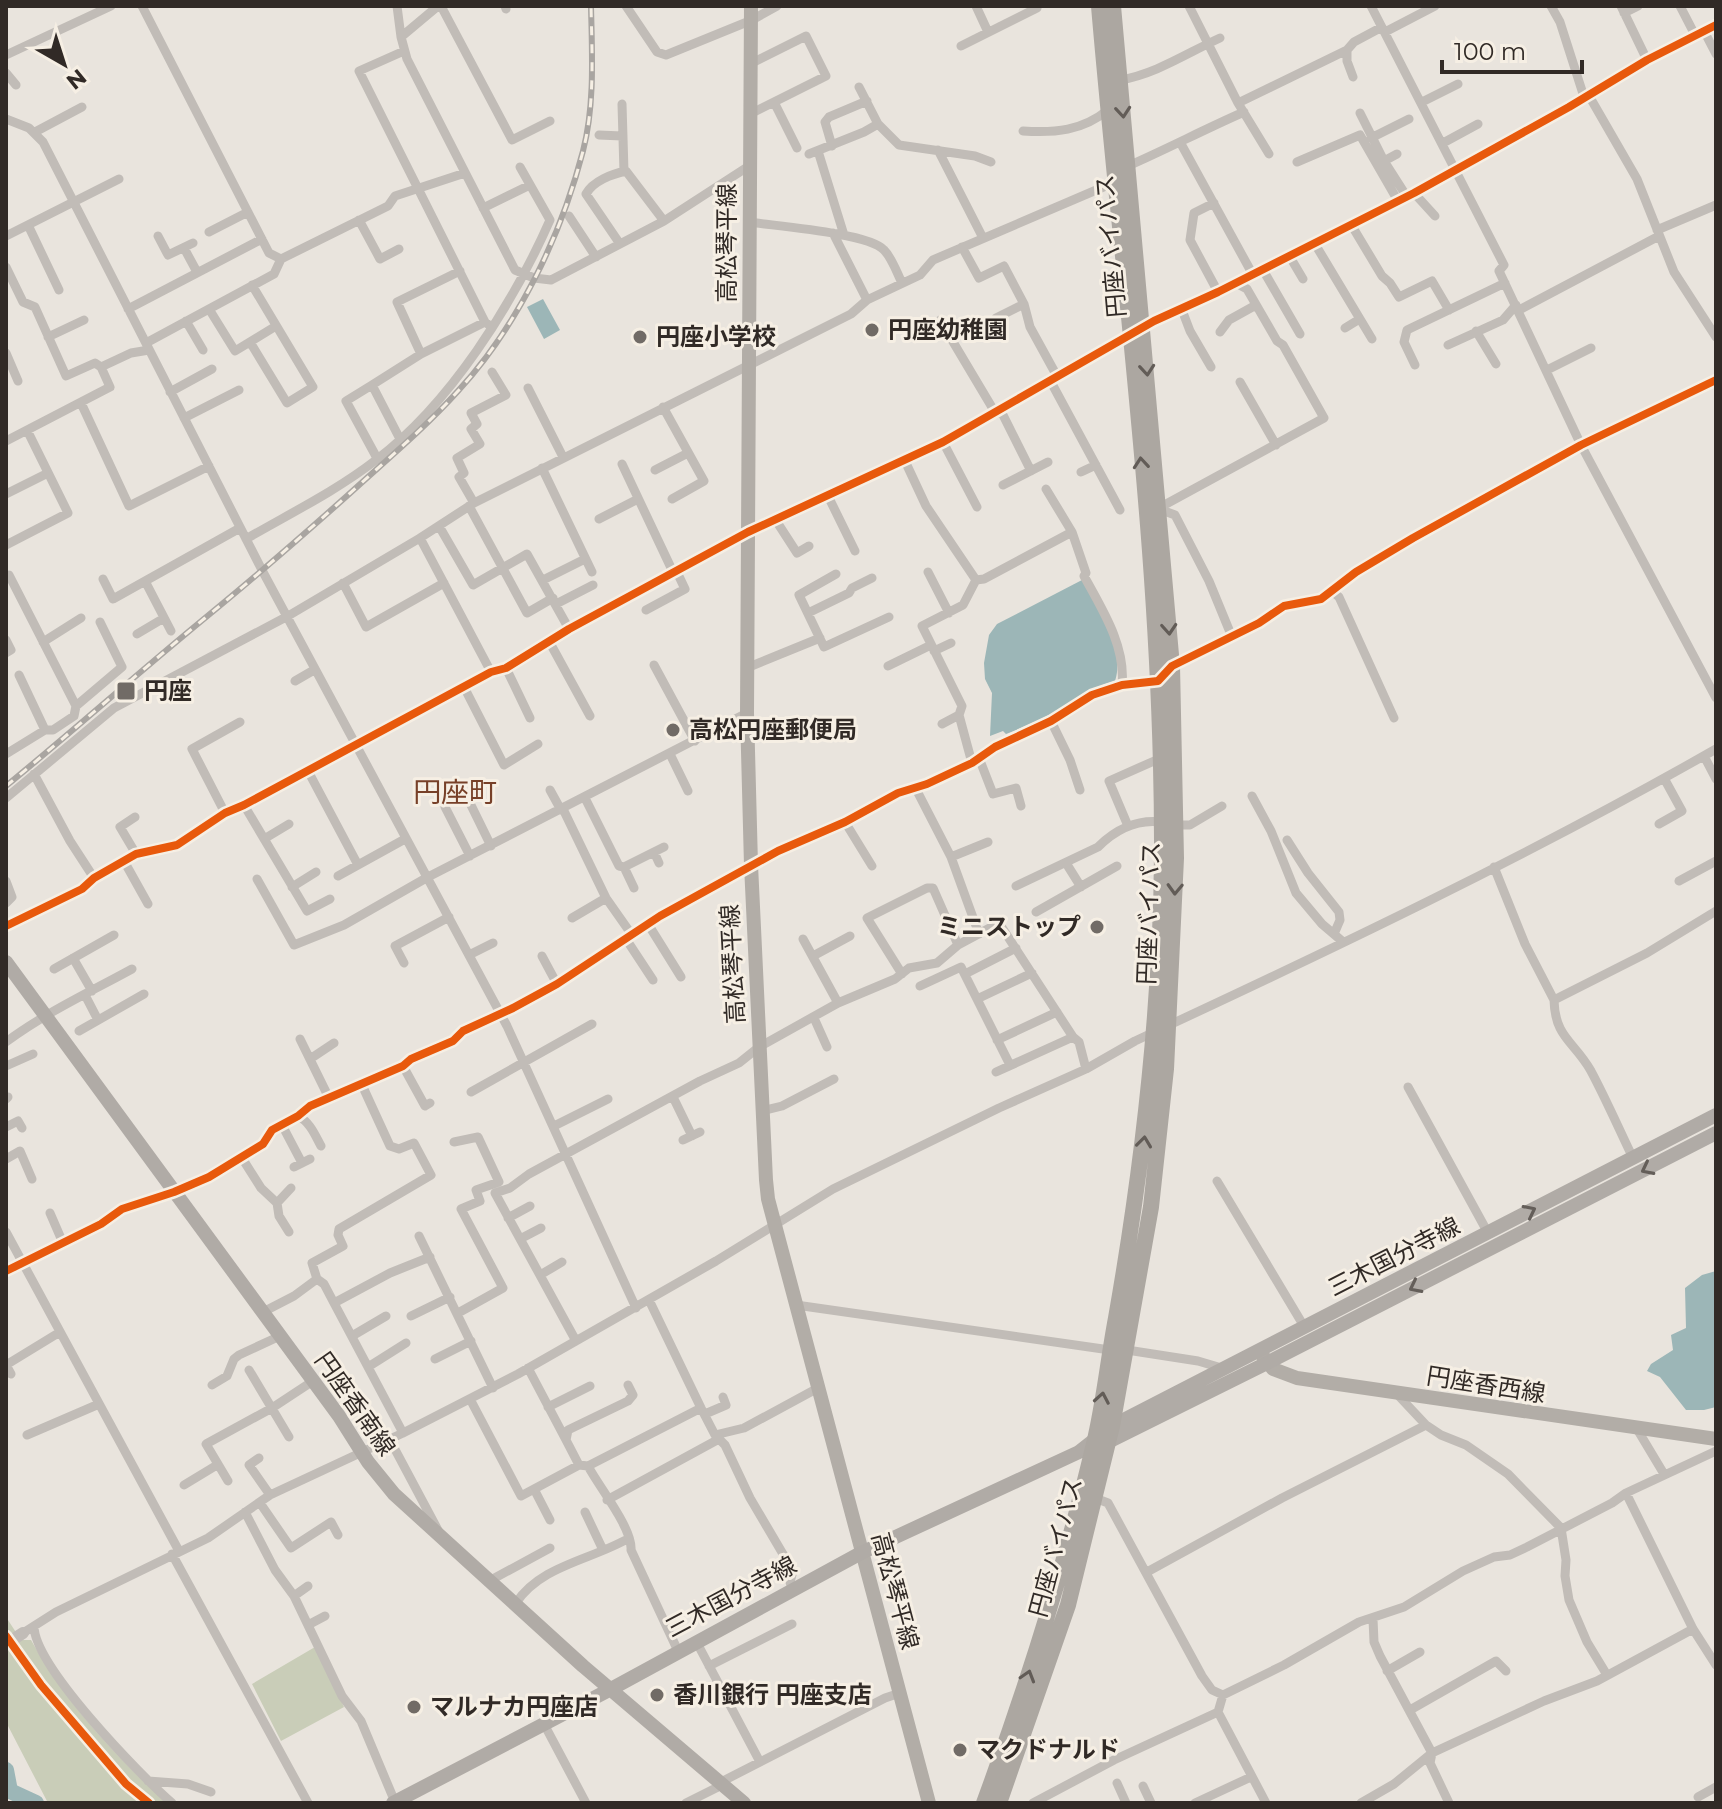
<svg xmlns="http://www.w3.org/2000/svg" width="1722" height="1809" font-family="Montserrat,'Noto Sans JP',sans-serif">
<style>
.green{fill:#c9cdb8}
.water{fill:#9cb6b7}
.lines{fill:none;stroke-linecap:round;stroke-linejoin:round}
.river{stroke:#9cb6b7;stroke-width:16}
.minor{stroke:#c1bcb7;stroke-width:9}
.tertiary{stroke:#c1bcb7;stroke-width:12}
.secondary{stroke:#b2ada7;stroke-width:14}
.primary{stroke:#b0aba6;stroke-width:14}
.trunk{stroke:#aca7a1;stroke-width:16}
.rail-casing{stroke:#a9a5a1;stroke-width:6}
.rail{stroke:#f6efe4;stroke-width:3;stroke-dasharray:9;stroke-linecap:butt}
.cycleway-casing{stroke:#f6efe4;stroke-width:13}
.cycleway{stroke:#e8590c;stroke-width:8}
.oneway{stroke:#625c57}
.oneway2{stroke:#645e59}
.poi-dot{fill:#716b66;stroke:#f6efe4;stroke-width:3}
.labels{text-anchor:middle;stroke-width:6;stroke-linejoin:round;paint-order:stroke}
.street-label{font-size:24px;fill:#312a26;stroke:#f6efe4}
.poi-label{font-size:24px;font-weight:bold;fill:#312a26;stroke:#f6efe4;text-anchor:start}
.quarter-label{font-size:28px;fill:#774028;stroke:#f6efe4}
</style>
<rect width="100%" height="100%" fill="#e9e4dd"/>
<path class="green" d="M6 1617 21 1640H31C66 1702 115 1757 168 1803H48L6 1722Z
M315 1647 344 1707 281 1741 252 1684Z"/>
<path class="water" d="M543 299 560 330 544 339 527 307Z
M1082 580C1097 609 1126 648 1115 681 1090 687 1074 702 1053 713 1038 721 1021 728 1006 734L1003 731 990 736 992 693 985 679 984 663 989 635 997 624Z
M1716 1271V1407L1704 1410H1686L1660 1377 1647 1371 1651 1364 1673 1350 1671 1335 1686 1328 1685 1288 1702 1275Z"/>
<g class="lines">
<path class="river" d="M6 1770 10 1791 36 1803"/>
<path class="minor" d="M142 6 269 253 281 259
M397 6 401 37 407 59 515 270 534 278 551 280 664 221 749 166
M441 6 512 140 550 121
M505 6 506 9
M626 6 657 52 666 55 752 20 777 6
M976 6 988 32
M1189 6 1238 103 1269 154
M1371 6 1504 265 1499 271 1581 445 1716 698
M1551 6 1560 22 1584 97
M1621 6 1647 60
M1680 6 1695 35
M1624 13 1638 6
M1704 31 1716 54
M1385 32 1435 6
M401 37 438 6
M961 46 1037 8 1036 6
M1347 50V61L1353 77
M404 51 359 71 485 322
M6 55 111 6
M752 63 806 36 826 76 752 113
M6 73 16 85
M1120 80C1156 74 1187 53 1220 38
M859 87 878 124 899 145 975 156 991 162
M1588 94 1637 179 1674 272 1716 337
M774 102 797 148
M1422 102 1458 84
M1238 103 1347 50 1354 42 1382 27
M622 104 624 172
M1360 113 1384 161 1407 197
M6 119 29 128 43 142 263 572 507 1026 636 1308
M1023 131C1055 133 1082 131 1108 110
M35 132 82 107
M599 135 622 136
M1371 138 1409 119
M1180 142 1253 275
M1443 143 1478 124
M832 146 825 122 829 117 867 101
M938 150 983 238
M818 151 844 235
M809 154 864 132 878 124
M1384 161 1397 154
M1297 162 1360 135 1398 201
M1128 166C1167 149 1205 129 1244 112
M1414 193 1435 216
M1214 203 1194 213 1190 240 1218 292
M483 208 530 185
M569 216 596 257
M359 220 380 259 399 249
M749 222C775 226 869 233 884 250 892 258 897 273 902 283
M28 225 59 290
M1352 226 1382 276 1390 283 1399 297 1432 281 1449 310
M1657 230 1716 205
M209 232 248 212
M833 233 867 300
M6 236 119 179
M158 236 168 255 193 243
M620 244 586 194C593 181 612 174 626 171L664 221
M1315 244 1372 339
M962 247 979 278 1004 266 1024 304 1030 327 1058 378
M184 248 197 272
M1290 257 1303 279
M6 267 23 302 35 307 66 376 95 363 101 367
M1263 270 1300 334
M128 309 262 239
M209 309 235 351 276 326
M1182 310 1190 331 1211 367
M1519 310 1659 236
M996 318 1024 304
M940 320 996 414
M186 321 203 350
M1345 328 1358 320
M1476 331 1496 364
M1220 332 1229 320 1256 305
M48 337 84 320
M250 342 287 403 313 387 252 285
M146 343 274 274 281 259 388 206 395 196 465 173
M1448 345 1503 320 1516 305
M6 353 18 381
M421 354 397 302 460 271
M1415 365 1404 342 1407 330 1505 283
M1547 370 1591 348
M1051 382 1120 510
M1240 382 1276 445
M372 385 346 401 378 460
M528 388 563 457
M170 392 212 369
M81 403 129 506 209 466
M663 407 704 481 672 499
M1001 411 1031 471
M184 418 239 390
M400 439 372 385 421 354 485 322 489 325
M6 441 110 387 101 367 131 353 149 350
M943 442 977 507
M905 461 926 506 976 580
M622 464 673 572
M542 468 592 572
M655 470 688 453
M1081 472 1096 465
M1003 485 1048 462
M1046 489 1072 532 1086 573 1084 576C1102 609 1126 646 1122 685
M6 494 48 473
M828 496 855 551
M474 503 459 477 464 473 457 458 480 444 471 429 477 424 471 413 506 395 492 372
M469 506 527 613 553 598
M1157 509 1324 418 1283 345 1277 341 1247 289 1236 283
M1159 509 1175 515 1209 581 1232 637
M599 519 638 499
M775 519 797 553 809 546
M439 526 473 585 527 554 569 629
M420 538 491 672
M246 539C289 514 336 491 376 460 450 404 513 304 550 220L520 167
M6 545 68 513 27 430
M928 572 949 613
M836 574 799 595 824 647 889 617
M9 575 76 706
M103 579 113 599 240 528
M543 580 585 559
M145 581 171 631
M343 583 366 627 444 583
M1333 592 1339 597 1394 718
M556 604 593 585
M646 610 685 589 676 570
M808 613 849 593 852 588 872 578
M137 634 164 618
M6 640 11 650 6 653
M43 642 81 618
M550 643 590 716
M934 651 951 643
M654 665 695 741
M888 666 931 645
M749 667 820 638
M506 668 530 718
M1170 668 1259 623 1284 606 1321 599 1356 572 1413 538 1581 445 1716 380
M19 675 45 730
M295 681 314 670
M464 687 504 765 538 744
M1051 721 1070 760 1080 790
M942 724 959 715
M6 754 45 730H53L74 716 76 706 122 667 100 622
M670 754 688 791
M1704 756 1716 779
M979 758 993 794 1016 788 1021 806
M972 763 959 715 962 706 922 626 963 605 976 580 984 579 1072 532
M308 771 358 865
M34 774 70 841 94 878
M916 789 951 857 979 934
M550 790 561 810
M1252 796 1271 831 1296 893 1322 924 1342 941
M6 798 114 708 288 616 420 538 474 503 851 314 867 300 920 275 933 260 1115 182
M585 798 619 866 624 867 664 847
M468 799 491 846
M244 805 307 911 330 899
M445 807 470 856
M563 809 606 898 632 935
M225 813 192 749 240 722
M135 817 120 827 136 854
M845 822 872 866
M1659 824 1682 811 1665 780
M1176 825H1190L1222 806
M1128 826 1109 781 1161 758
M264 839 289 824
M1287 840 1308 873 1339 912 1340 920 1334 934
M654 852 659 863
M951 857 988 842
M124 861 148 904
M1066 863 1081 887
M624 867 634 888
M1494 867 1525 944 1554 1000
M338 876 405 839
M257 879 294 945 344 925 428 877 747 713
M6 881 12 897 6 903
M1679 881 1716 861
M1016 886 1098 847C1115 830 1137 819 1161 822
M292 887 316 872
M1036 912 1117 866
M572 918 606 898
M648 924 681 977
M6 926 82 889 94 878 136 854 177 845 225 813 244 805 491 672 506 668 569 629 748 532 943 442 1154 321 1218 292 1414 193 1569 107 1647 60 1716 25
M626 939 653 980
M803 939 838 1003
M469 955 493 943
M542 956 557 984
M813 956 850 936
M73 958 92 991
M404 963 395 946 449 917
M54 969 114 935
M902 974 867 918 927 888H933L958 945
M965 974 1016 948
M920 986 961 967 1010 1065
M85 995 98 1020
M977 999 1032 973
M814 1018 827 1047
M79 1031 144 994
M300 1039 328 1096
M997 1040 1057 1012
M6 1042C45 1013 90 992 132 969
M310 1059 334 1043
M6 1066 33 1054
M403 1066 425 1106 430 1103
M996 1072 1073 1037
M362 1085 390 1146 399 1149 414 1143 431 1175 339 1229 338 1235 343 1246 312 1263 317 1279 324 1284 334 1303 403 1433
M1408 1087 1488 1233
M471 1092 592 1024
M673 1097 692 1136
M6 1099 8 1097
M762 1111 782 1106 834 1079
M298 1116C310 1122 315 1135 321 1146
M282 1125 302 1163
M554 1126 608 1099
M6 1127 18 1121 22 1128
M683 1140 700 1132
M454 1142 478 1137 499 1182 476 1190 480 1201 461 1209 503 1288 458 1313
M242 1158 261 1188 277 1203
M1633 1158C1619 1129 1606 1099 1591 1071 1574 1041 1555 1038 1554 1000L1647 953 1716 911
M6 1159 20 1151 32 1179
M294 1167 310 1159
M1217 1181 1305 1328
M50 1213 63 1243
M508 1218 530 1206
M6 1232 179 1551
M289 1232 279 1216 277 1203 291 1188
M419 1236 493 1388
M520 1239 541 1228
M6 1271 101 1224 122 1209 174 1192 209 1177 263 1144 272 1130 298 1116 310 1106 403 1066 411 1059 453 1041 463 1031 513 1008 557 984 660 916 778 851 845 822 898 793 927 784 972 763 995 747 1051 721 1092 695 1122 685 1160 679
M540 1275 562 1262
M649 1300 701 1408 715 1435 725 1445 750 1498 793 1571 790 1582 792 1589
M334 1303 390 1273 430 1257
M796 1305 1110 1350
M263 1312 294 1296 317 1279
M411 1316 450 1297
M352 1336 386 1316
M576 1341 495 1193 510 1188 529 1174 700 1081 739 1063 759 1047 838 1003 895 979 909 968 937 963 958 945 999 923 1073 1037 1079 1042 1086 1069
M1127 1350 1198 1361 1225 1369
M435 1359 471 1341
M368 1367 406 1343
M528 1368 566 1440
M249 1370 289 1437
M11 1374 6 1365 60 1332
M212 1385 227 1376 234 1359 239 1355 280 1336
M1396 1393 1426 1425 1441 1435 1466 1445 1508 1474 1561 1528 1566 1560 1565 1576 1569 1600 1587 1642 1607 1675
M470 1399 521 1496 579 1465 588 1466 701 1408
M548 1407 590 1386
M705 1414 726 1405 723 1397
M1637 1429 1664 1474
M27 1435 99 1404
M715 1435 744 1428 818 1388
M390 1440 439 1532
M259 1458 249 1465 270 1495
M579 1465 566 1440 568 1430 628 1401 633 1395 628 1385
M588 1466C599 1487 633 1529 631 1550L678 1651
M228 1481 206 1444 272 1408 313 1381
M184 1485 217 1465
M534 1489 550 1520
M1626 1493 1693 1629 1716 1665
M1095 1498 1108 1503 1202 1676 1212 1690 1223 1695 1284 1665 1359 1622 1404 1607 1463 1571 1494 1557 1510 1555 1527 1547 1612 1503 1626 1493 1716 1451
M607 1500 719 1439
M260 1503 291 1548 331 1522 338 1535
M245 1512 275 1570 294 1596 342 1696 361 1721 395 1802
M585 1512 603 1550
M172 1554 308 1803
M1147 1572 1282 1498 1426 1425
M491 1580 550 1548
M294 1596 308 1586
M516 1603C541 1565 592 1560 629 1538
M1373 1619 1374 1642 1380 1656 1432 1753 1430 1763 1449 1803
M308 1625 325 1616
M34 1626C34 1666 140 1775 172 1803
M23 1633 56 1612 208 1538 270 1495 403 1433 518 1374 716 1261 833 1189 999 1108 1086 1069 1135 1041C1331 950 1528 856 1716 749
M696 1641 760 1762
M709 1666 792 1624
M1387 1671 1420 1652
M1223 1695 1218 1712 1266 1803
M1410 1710 1496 1661 1506 1671
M544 1724 586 1803
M148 1781 188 1784 211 1792
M1117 1783 1126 1803
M1143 1786 1151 1803
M1698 1797 1716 1787
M686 1803 716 1788 721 1782 885 1698 900 1693
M1033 1803 1114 1760 1218 1712
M1195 1803 1251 1777
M1361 1803 1394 1784 1432 1753 1544 1701 1597 1681 1693 1629"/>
<path class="tertiary" d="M6 1644 23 1633"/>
<path class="secondary" d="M751 6 747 713 751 865 766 1180 768 1199 929 1803
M1262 1355 1273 1369 1297 1378 1716 1439"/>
<path class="primary" d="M6 962 339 1416 368 1462 394 1494 583 1666 744 1803
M1103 1442H1108L1267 1363 1716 1133
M393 1803 611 1689 861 1553 1079 1452 1112 1426 1716 1115"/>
<path class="trunk" d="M984 1803C1027 1686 1065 1566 1094 1444 1104 1403 1108 1360 1116 1318 1143 1164 1161 1011 1162 854 1163 571 1123 288 1099 6
M999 1803 1068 1605 1112 1426 1151 1207 1166 1069 1176 858 1172 666 1113 6"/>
<g class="rail-casing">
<path id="rail" d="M6 786C73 731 138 673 205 618 254 578 301 537 348 495 385 461 424 429 458 391 518 326 561 236 583 151 595 105 592 53 591 6"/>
</g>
<use href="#rail" class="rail"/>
<g class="cycleway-casing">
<path id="cycleway" d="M6 926 82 889 94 878 136 854 177 845 225 813 244 805 491 672 506 668 569 629 748 532 943 442 1154 321 1218 292 1414 193 1569 107 1647 60 1716 25
M6 1271 101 1224 122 1209 174 1192 209 1177 263 1144 272 1130 298 1116 310 1106 403 1066 411 1059 453 1041 463 1031 513 1008 557 984 660 916 778 851 845 822 898 793 927 784 972 763 995 747 1051 721 1092 695 1122 685 1158 681 1172 666 1259 623 1284 606 1321 599 1356 572 1413 538 1581 445 1716 380
M6 1636 41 1685 126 1784 149 1803"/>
</g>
<use href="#cycleway" class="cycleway"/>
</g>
<defs><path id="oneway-chevron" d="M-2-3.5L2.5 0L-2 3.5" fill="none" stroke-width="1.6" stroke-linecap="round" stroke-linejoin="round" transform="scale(2)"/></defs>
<g class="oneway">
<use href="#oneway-chevron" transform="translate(1123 112) rotate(85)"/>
<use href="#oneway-chevron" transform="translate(1147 370) rotate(85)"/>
<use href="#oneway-chevron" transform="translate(1141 463) rotate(-95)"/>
<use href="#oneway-chevron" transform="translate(1169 629) rotate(86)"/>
<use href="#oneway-chevron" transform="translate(1175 889) rotate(92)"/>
<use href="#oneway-chevron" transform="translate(1144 1142) rotate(-83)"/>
<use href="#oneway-chevron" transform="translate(1102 1398) rotate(-80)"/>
<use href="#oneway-chevron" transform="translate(1028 1676) rotate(-73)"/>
</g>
<g class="oneway2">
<use href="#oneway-chevron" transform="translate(1647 1169) rotate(153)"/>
<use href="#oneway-chevron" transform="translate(1530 1211) rotate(-27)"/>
<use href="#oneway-chevron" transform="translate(1415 1287) rotate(153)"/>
</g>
<g class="poi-dot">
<circle cx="872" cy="330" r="8"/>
<circle cx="640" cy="337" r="8"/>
<rect x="116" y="681" width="20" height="20" rx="4"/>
<circle cx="673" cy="730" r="8"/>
<circle cx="1097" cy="927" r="8"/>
<circle cx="657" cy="1695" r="8"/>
<circle cx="414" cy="1707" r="8"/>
<circle cx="960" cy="1750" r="8"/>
</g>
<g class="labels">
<g class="street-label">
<text transform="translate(727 243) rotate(-90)" y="8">高松琴平線</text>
<text transform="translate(1111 246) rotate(-95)" y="8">円座バイパス</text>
<text transform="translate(1149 913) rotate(-88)" y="8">円座バイパス</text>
<text transform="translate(733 964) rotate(-93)" y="8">高松琴平線</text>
<text transform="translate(1394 1257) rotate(-27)" y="8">三木国分寺線</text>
<text transform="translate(1486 1385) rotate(9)" y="8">円座香西線</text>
<text transform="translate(355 1404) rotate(55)" y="8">円座香南線</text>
<text transform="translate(1056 1547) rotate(-75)" y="8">円座バイパス</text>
<text transform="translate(895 1591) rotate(75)" y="8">高松琴平線</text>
<text transform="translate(731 1597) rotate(-28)" y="8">三木国分寺線</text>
</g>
<g class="poi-label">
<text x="888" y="338">円座幼稚園</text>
<text x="656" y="345">円座小学校</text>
<text x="144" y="699">円座</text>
<text x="689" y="738">高松円座郵便局</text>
<text x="1081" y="935" text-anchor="end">ミニストップ</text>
<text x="673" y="1703">香川銀行 円座支店</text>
<text x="430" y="1715">マルナカ円座店</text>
<text x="976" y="1758">マクドナルド</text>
</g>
<g class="quarter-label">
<text x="455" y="802">円座町</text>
</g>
</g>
<rect width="1722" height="1809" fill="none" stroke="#312a26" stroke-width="16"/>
<g transform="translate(64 64) rotate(141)" stroke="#f6efe4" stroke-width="6" paint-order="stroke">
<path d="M0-6L14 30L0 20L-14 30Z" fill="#312a26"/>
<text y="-12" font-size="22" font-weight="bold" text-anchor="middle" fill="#312a26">N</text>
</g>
<path d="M1442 60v12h140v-12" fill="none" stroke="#312a26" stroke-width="4"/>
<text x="1454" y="60" font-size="24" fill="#312a26" stroke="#f6efe4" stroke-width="6" paint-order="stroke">100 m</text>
</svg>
